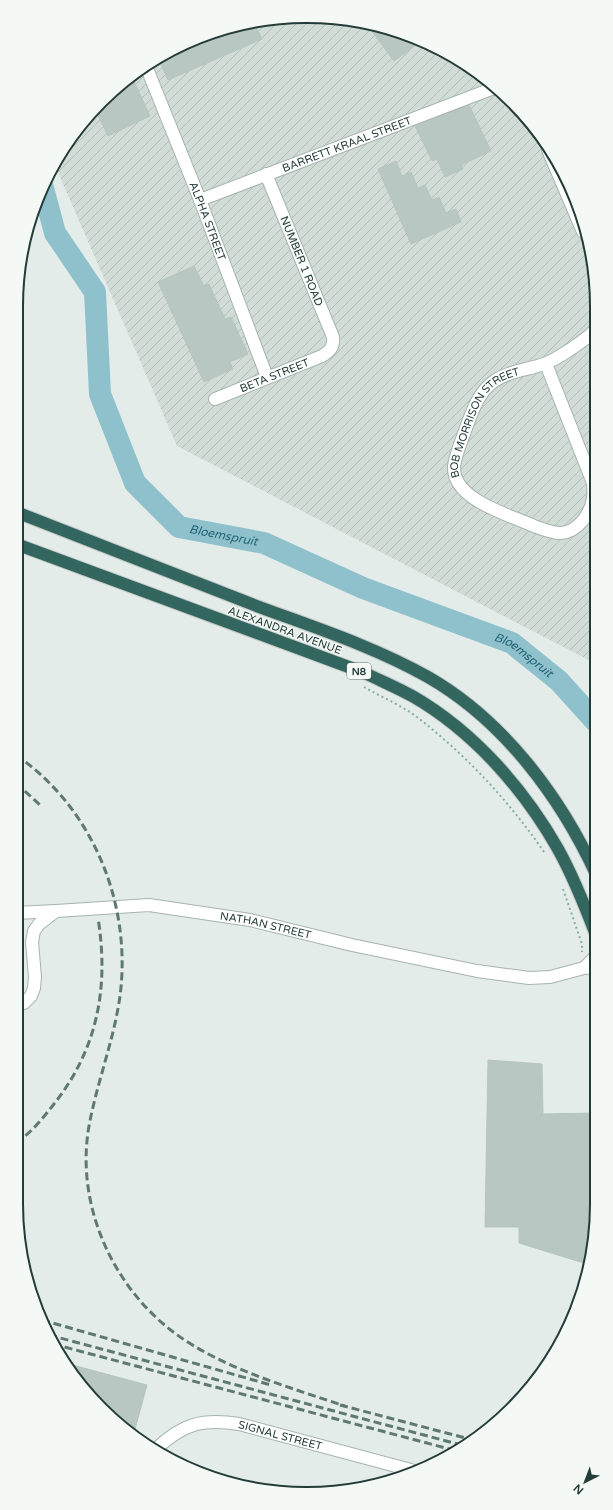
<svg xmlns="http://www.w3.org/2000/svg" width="613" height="1510" font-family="'Varela Round',sans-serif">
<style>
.industrial{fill:url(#industrial-furrows)}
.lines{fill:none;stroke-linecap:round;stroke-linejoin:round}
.river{stroke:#8fc1cd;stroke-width:22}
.building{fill:#b9c7c2;stroke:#b6c5c0}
.minor-casing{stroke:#a6b4af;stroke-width:14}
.highway-casing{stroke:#c2c8c7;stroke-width:14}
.path{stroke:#86ada3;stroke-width:2;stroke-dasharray:2 3;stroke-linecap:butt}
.minor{stroke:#fff;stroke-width:12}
.highway{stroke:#32665e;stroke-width:12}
.rail{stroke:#5f7872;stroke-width:3;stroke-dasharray:8 4;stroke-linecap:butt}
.labels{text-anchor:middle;stroke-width:3;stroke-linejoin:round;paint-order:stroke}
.shield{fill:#f4f9f6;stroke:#627570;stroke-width:1}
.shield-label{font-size:10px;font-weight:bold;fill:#243c37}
.street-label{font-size:11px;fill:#243c37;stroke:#f4f9f6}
.water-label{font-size:12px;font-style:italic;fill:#226374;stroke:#f4f9f6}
.rim{fill:none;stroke:#243c37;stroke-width:2}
</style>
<defs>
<pattern id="industrial-furrows" width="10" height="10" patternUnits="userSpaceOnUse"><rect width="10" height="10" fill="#d2dcd7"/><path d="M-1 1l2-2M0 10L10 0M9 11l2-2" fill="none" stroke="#b4beb9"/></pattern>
</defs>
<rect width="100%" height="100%" fill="#e3ece8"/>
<path class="industrial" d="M287 17 344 18 400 31 468 65 525 115 567 178 594 268 596 664 177 446 54 163 88 115 129 76 178 46 231 26Z"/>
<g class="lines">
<path class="river" id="s1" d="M43 188 55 233 95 292 100 394 135 483 179 527 264 543 363 588 512 643 559 681 596 722"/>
</g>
<path class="building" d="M254 22 262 39 168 80 158 58 178 46 231 26Z
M366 23 400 31 420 42 394 61Z
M131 75 150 116 108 136 95 109Z
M469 105 491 151 461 165 463 169 445 177 437 159 432 161 415 126Z
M396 161 402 176 411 172 418 188 425 185 432 200 439 197 446 213 456 209 461 222 411 244 378 169Z
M194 266 204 286 209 284 225 319 231 317 248 354 230 362 233 369 204 382 158 282Z
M488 1060 542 1064 543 1114 597 1113V1204L587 1264 519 1243V1227H485Z
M65 1363 147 1385 134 1433 88 1395Z"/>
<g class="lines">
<g class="minor-casing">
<g id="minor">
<path id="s2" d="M146 66 200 200 267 377"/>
<path d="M548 150 583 232"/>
<path id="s3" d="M200 200 494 88"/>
<path id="s4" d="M546 364 593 483C593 487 594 493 593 498 591 513 578 532 561 533 552 533 542 529 534 526 510 515 452 500 454 466 456 453 462 440 466 428 472 412 478 393 493 382 508 371 527 370 544 364 556 360 586 340 595 330"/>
<path id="s5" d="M215 399 322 356C330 351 334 347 333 337L266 174"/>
<path d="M16 913 56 911"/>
<path d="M584 968 596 956"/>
<path id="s6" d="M16 1006 24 1003 31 996 34 988 35 977 32 942 34 931 39 924 56 911 149 905 250 920 352 945 477 971 529 978 550 977 584 968 596 967"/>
<path id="s7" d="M155 1450C182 1424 202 1418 239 1424L411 1470"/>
</g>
</g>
<g class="highway-casing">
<path id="highway" d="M16 512C95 543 175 574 254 605 313 627 373 646 428 677 503 720 560 796 596 874
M16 544 365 673C381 681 398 688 414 697 474 732 524 789 558 849 573 876 585 906 596 935"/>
</g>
<path class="path" d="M364 687C381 697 401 705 417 717 466 755 509 801 544 852
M563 889 582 944V952
M590 979 596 990"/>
<use href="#minor" class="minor"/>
<use href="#highway" class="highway"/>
<path class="rail" d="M16 755C93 808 132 904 120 996 114 1040 97 1082 89 1126 75 1205 113 1288 176 1334 222 1368 291 1388 345 1406
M16 783 40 805
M16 1143C31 1133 43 1118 54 1104 98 1048 109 987 98 918
M42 1320 271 1385
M49 1335 465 1446
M53 1344 457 1451
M340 1405 473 1440"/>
</g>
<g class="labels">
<rect class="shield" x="347" y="663" width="24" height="16" rx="3"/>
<g class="shield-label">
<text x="359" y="675">N8</text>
</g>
<g class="street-label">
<text dy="4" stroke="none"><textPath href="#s3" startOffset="157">BARRETT KRAAL STREET</textPath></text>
<text dy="4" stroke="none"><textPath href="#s2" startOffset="167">ALPHA STREET</textPath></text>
<text transform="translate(302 261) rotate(68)" y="4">NUMBER 1 ROAD</text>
<text dy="4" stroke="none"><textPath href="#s5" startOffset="64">BETA STREET</textPath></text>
<text dy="4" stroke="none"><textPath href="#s4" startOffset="383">BOB MORRISON STREET</textPath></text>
<text transform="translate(285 630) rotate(20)" y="4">ALEXANDRA AVENUE</text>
<text dy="4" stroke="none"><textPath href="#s6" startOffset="326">NATHAN STREET</textPath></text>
<text dy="4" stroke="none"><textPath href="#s7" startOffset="135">SIGNAL STREET</textPath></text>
</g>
<g class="water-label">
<text dy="4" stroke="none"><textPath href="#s1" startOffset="423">Bloemspruit</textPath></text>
<text dy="4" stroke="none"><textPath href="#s1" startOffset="748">Bloemspruit</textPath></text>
</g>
</g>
<path d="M0 0H613V1510H0ZM306 23H307A283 283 0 0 1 590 306V1204A283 283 0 0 1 307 1487H306A283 283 0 0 1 23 1204V306A283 283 0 0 1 306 23Z" fill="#f4f9f6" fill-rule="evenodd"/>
<path class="rim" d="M306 23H307A283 283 0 0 1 590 306V1204A283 283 0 0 1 307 1487H306A283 283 0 0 1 23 1204V306A283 283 0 0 1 306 23Z"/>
<g transform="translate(585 1482) rotate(222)" stroke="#f4f9f6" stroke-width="3" paint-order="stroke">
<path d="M0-3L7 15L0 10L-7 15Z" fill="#243c37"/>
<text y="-6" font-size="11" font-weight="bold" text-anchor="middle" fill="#243c37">N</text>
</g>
</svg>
